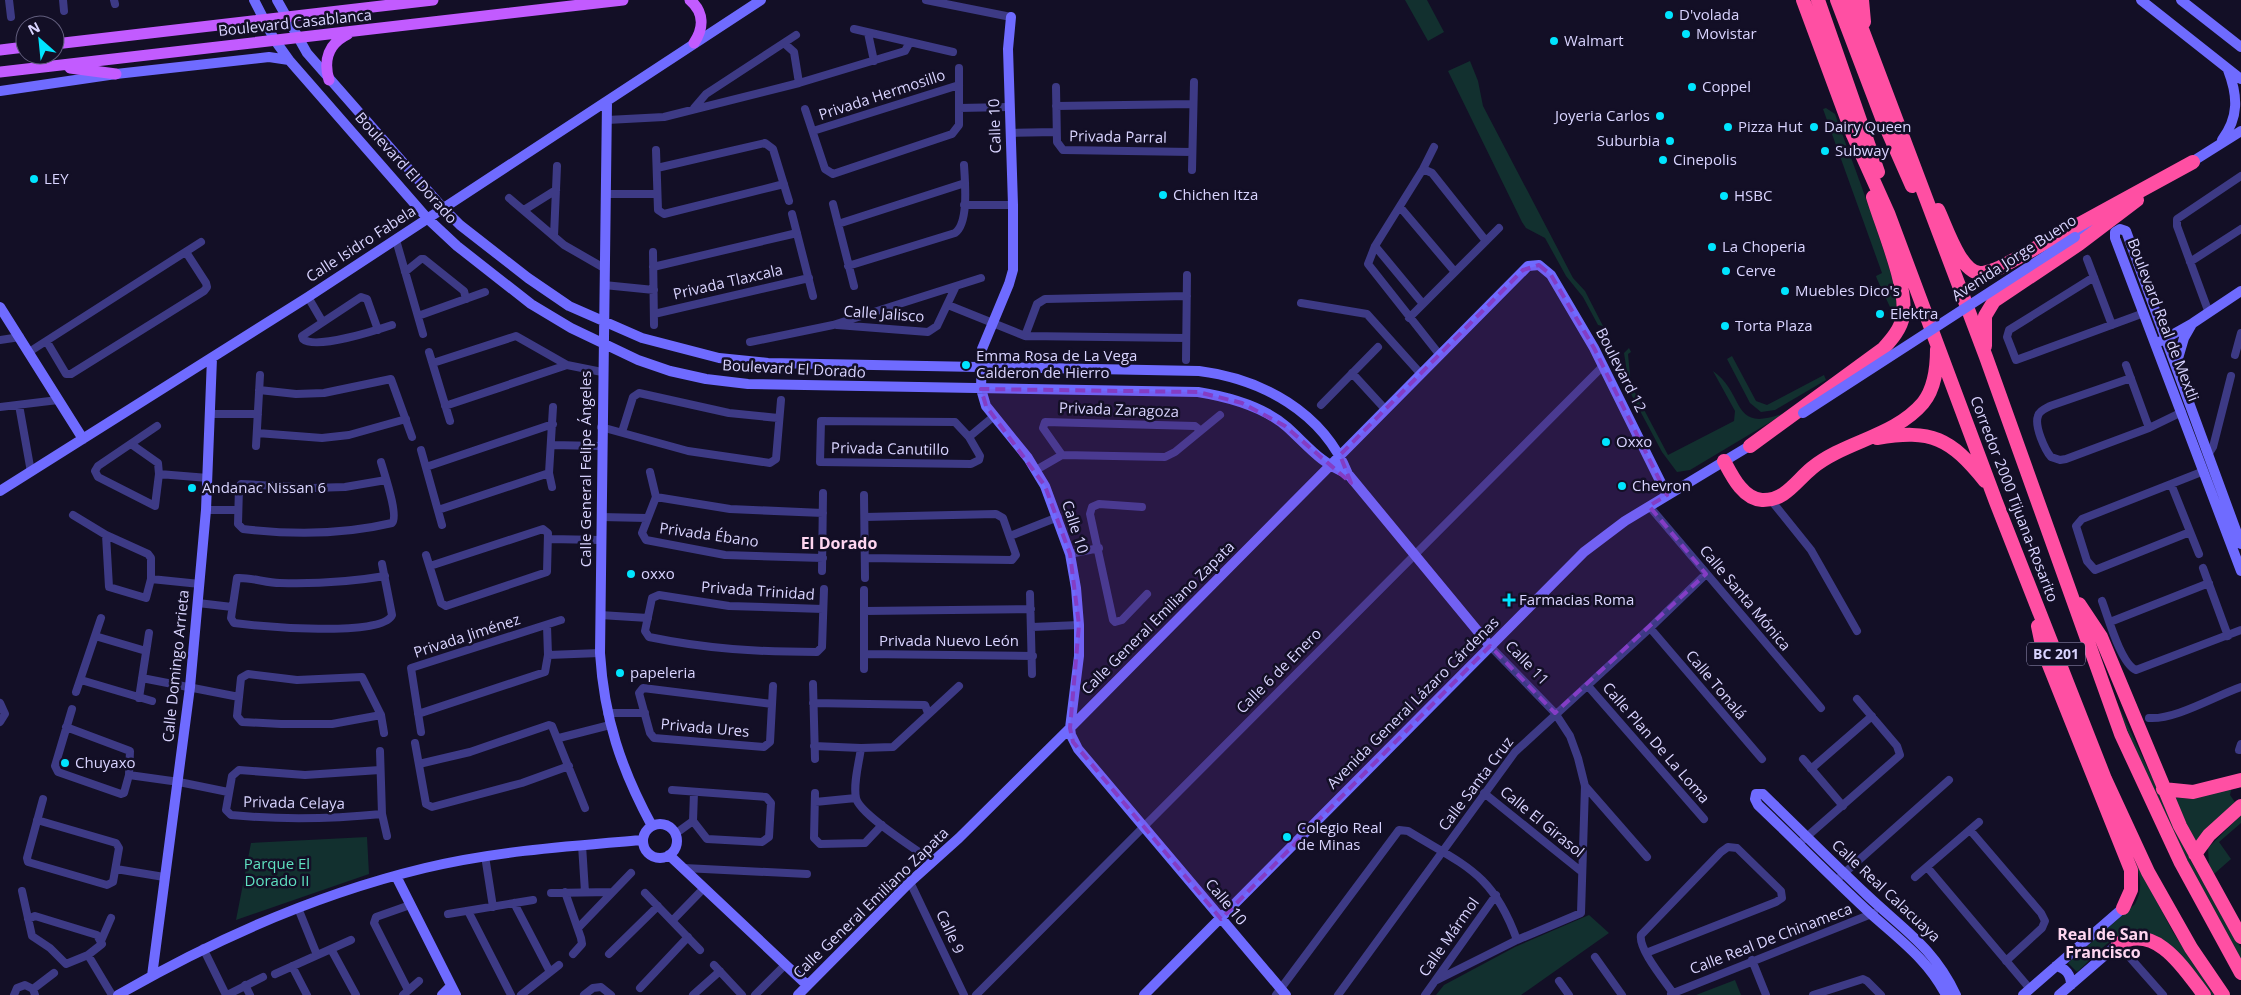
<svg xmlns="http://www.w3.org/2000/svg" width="2241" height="995" font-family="'Open Sans',sans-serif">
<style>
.green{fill:#12302f}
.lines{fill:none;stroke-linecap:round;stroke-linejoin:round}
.street{stroke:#3d3a85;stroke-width:8}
.secondary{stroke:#6f6bff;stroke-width:10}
.primary{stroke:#c25bff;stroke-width:11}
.highway{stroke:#ff4fa3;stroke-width:14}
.secondary-bridge{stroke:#6f6bff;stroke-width:10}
.marked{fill:#843dc5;fill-opacity:0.2;stroke:#843dc5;stroke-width:4;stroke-dasharray:10 6;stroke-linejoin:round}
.poi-dot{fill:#00e5ff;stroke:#130f26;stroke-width:2}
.labels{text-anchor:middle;stroke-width:5;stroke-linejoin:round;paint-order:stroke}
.shield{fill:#130f26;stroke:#9e99be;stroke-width:1}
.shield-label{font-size:14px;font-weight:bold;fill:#d9d4ff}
.poi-label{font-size:15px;fill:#d9d4ff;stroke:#130f26;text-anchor:start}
.street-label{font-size:15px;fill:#d9d4ff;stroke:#130f26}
.park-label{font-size:15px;fill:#5fe0c0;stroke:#130f26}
.neighbourhood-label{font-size:16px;font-weight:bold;fill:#ffd6f0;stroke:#130f26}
</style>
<rect width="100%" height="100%" fill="#130f26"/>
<path class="green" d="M1405 0H1427L1444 32 1428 41Z
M1470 61 1478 81 1483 106 1573 278 1585 291 1603 326 1598 325 1583 297 1566 276 1545 238 1526 228 1522 222 1448 71Z
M1826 108 1835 114C1844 140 1904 293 1896 308L1890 307 1877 279 1876 276 1882 273 1823 109Z
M1629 348 1631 352 1628 354 1631 385 1668 455 1734 421 1735 411 1713 371C1747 395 1729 435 1787 412L1690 470 1677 472 1662 452 1630 392 1624 353Z
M1732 356 1756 401 1767 405 1824 375 1826 380 1775 410 1761 412 1750 403 1727 359Z
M2113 694 2191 861 2241 948V959C2190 875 2149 786 2113 694Z
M2232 786 2230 795 2237 805 2195 845 2171 794C2190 805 2212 793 2232 786Z
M2241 815V823L2219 842 2231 859 2214 874 2209 865 2208 848Z
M367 837 369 874 236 920 251 843Z
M2133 857 2173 932 2214 995H2208C2190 974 2157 920 2124 933 2107 940 2091 960 2077 972L2068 963 2135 904C2144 887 2140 874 2133 857Z
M1589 915 1609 933 1521 995H1436L1444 985 1515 947Z
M1735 980 1741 995H1696Z"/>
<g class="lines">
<path class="street" d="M9 0 11 17
M63 0 64 11
M114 0 115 4
M926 0 1011 17
M854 29 953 52
M868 33 874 61
M785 44 794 52 799 83
M1056 87 1057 142 1063 150 1192 152
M1056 106 1193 104
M694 108 706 94 796 35
M959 108 1009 107
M805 109 825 169 833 174 952 134 959 125V68
M607 120 664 117 799 83 905 51 910 42
M813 131 959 85
M1010 133 1056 132
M1434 147 1423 169 1375 246 1368 264 1439 354
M656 150 658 210 664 214 784 184
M657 168 765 143 773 149 789 201
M1423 169 1432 173 1486 241
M1192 170 1194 82
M606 194H657
M509 198 564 245 604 268
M833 204 854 286
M964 205H1013
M1400 207 1455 272
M524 210 556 190
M792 214 813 296
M838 224 965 183
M554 236 557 166
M396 240 423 334
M1375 246 1423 304
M653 252 654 325
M2087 259 2112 325
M2190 262 2241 229
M848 266 955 233C969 223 965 182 964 165
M653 267 797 233
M405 272 421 259H424L464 291 466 299
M2094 277 2009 330 2007 337 2016 360 2144 313
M604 285 654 290
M308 297 322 321
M1301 303 1367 314 1420 373
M948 305 1025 336 1186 338
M2209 313 2177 226V219L2241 176
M654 314 809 278
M418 316 485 292
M1409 318 1499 228
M837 325 928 332 937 326 955 288
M378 330 367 299 361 297 302 336 303 339C315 350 377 330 392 325
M1025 336 1037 304 1045 299 1187 296
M0 340 20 337
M47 342 66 374H71L204 291 207 287 206 283 186 252
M750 342 833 325 981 278
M29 352 201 242
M429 352 450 421
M2235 355 2241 333
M1186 360 1187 275
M433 363 516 336 567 365 602 372
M2126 365 2149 428
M1352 373 1385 409
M2131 378 2050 406C2045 409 2039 411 2038 416 2034 426 2045 450 2051 457L2060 460 2066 459 2149 428 2182 412
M259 390 296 394 324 393 391 379 412 437
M19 405 31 472
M1321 405 1378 347
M445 406 567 365
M0 407 58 400
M210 414H258
M821 421 955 422 969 437 980 456 979 460 971 464 820 462Z
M601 427 688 451 770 463 776 459 781 400
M622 432 633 397 639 393 729 413 778 418
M257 433 322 438 349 435 406 419
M969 437 993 417
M131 444 158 463 159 474 155 506 98 477 95 471 98 466 157 426
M551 445 601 446
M256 446 260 375
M421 450 442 525
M1062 455 1043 428 1045 422 1195 426 1200 430
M2208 455 2213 447 2231 376
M381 462C384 473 399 516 392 523 342 535 294 535 243 529L238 524 239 487 241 484 312 488 345 487 386 480
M426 467 553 424
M1036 470 1062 455 1165 457 1175 452 1220 415
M650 472 656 497 642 533 646 540 725 555 823 558
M159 474 208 478
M2171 484 2199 554
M552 487 549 473 553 407
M864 495 865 578
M656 497 730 509 823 513
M1770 499 1811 550 1857 631
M1649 506 1821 708
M1142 507 1099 504 1092 507 1090 514 1113 620 1115 622 1122 620 1147 594
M206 510H238
M438 510 549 473
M73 515 106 535 148 554 151 558V579L146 598 109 587 106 535
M601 517 647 518
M865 517 996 514 1003 518 1016 555 1012 560 865 558
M2190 532 2095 570 2087 561 2076 526 2082 519 2204 471
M1010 536 1058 517
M549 539 601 540
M1070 554 1099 548
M426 555 441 603 446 606 547 572 548 533 543 529 430 566
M382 564 392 615C383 638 258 626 234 623L231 618 237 578C251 577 266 583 280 583 316 584 350 582 385 576
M2203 568 2228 636
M822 571 823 493
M151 579 200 584
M864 590V669
M1030 594 1032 674
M2102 601C2108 617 2121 664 2136 670L2241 630
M198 603 232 607
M823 609 729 606 659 595 652 598 645 631 649 637C707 649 758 652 817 652L822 647 824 589
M864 611 1031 609
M600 615 648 618
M2110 622 2209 583
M1032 627 1079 625
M1650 628 1762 759
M95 636 146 651
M864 654 1033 656
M548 655 600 653
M142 678 239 697
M81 680 152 701
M813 684 815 759
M1588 686 1704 819
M76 692 101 618
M139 698 149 633
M0 703 5 714 0 722
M813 703 925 705 928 713
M772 704 643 688 639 693 650 733 654 738 764 747 770 742 773 686
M607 713H645
M418 714 545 672 548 655 547 626
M381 715 332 724H281L242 722 237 716 241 678 248 674 297 680 362 677 381 715 384 733
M2149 718C2175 720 2215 696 2241 687
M66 727 130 751 129 775 124 793 121 794 58 772 55 766 72 709
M421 732 411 668 561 620
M559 738 610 725
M415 743 426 804 432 807 522 783 569 766
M814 746 861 748 893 747 959 686
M861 748C859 763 853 784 856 798 859 814 917 850 932 861
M2239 750 2241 744
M380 751 382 814 387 836
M1803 759 1843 806
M419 764 470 752 549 725 552 726 585 808
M1811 769 1872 716
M380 770 305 775 239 770 232 776 226 810 231 815C282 820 331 819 382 814
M129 775 179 782 228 792
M1585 786 1647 857
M672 790 766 797 771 803 769 837 762 842 707 839 693 821 694 792
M815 793 814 838 820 844 865 843 882 825
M1484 793 1582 872
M815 802 856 798
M37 820 116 843 119 848 113 882 107 885 28 862 27 858 43 799
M1970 830 2041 913 2045 921 2042 928 2006 961
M675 834 693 821
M1803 840 1900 755 1897 746 1857 699
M582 845 585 892
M485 856 493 907
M1927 867 2030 989
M684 868 807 874
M116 869 164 877
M1841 876 1949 780
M1915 877 1979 822
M910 882 964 995
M22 891 32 936 50 948 66 964 88 955 102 944 97 935 35 916 28 919
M565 892 581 938 582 944 573 954
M551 893 612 892
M645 893 700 950
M514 903 550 972
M298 908 317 955
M468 911 511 995
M448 914 533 900
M672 921 704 888
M579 927 631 873
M101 941 111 918
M2118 944 2163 995
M203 948 226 995
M331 949 356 995
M1646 953 1776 902 1782 898 1781 891 1737 848 1728 847 1721 852 1641 935C1638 949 1665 981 1673 993
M609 954 658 906
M88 955 112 995
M1595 957 1622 995
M1752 960 1766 995
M714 965 742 995
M292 966 307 995
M275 974 351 940
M1435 981 1517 940 1581 913 1585 786 1578 758 1570 736 1555 713 1490 646
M1559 981 1569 995
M245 985 250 995
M640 988 688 937
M33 989 54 973
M408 990 374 923 376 917 410 905
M1671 994 1874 913
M14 995 17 988 25 985 33 989 35 995
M227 995 263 977
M403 995 419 981
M521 995 559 965
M584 995 593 988 601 987 611 995
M693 995 720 971
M755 995 785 965
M976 995 1602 367
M1276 995 1399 830 1408 831C1465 866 1493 873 1517 940
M1338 995 1515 752 1650 628 1706 574
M1425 995 1496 895
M1813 995 1863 979 1867 981 1881 995"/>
<path class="secondary" d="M254 0 274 39 289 60 427 218 457 246 531 304 571 328 638 360 670 371 706 379 748 384 1198 392C1229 397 1263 406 1287 427 1308 446 1320 463 1348 474
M277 0 307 53 443 208 460 225 528 278 569 306 642 338 719 358 768 363 1199 371C1262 379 1323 412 1348 474L1490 646
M2141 0 2241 79
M2181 0 2241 47
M1011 17 1008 49 1013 205V270L1009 284 982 349 981 389 986 406 1028 458 1045 486 1070 554 1076 588 1079 625V656L1070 728 1071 735 1078 749 1286 995
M0 91 116 74 269 57 289 60
M607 102 600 653C604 718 621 769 652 826
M2222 140C2239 117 2238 96 2228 70
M2187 165 2241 131
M2075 237 2103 218
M0 307 83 439
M2161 341 2193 323 2241 291
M2176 365 2184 338 2192 324
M0 491 308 297 761 0
M2241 544 2126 231 2120 229 2115 232V238L2241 571
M643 841a17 17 0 1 1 34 0a17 17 0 1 1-34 0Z
M669 855 807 985
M396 876 456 995
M2056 966C2066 968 2071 975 2071 985
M152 976 190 687 206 510 212 358
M118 995C215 939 317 894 425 868 496 851 570 846 643 840
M442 995 451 986
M798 995 910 882 959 838 1070 728 1528 266 1539 265 1551 275 1594 348 1667 495
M1144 995 1584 552 1625 521 1756 442
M1946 995C1928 960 1900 940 1871 914 1833 879 1796 841 1758 805L1755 799 1756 794H1763C1798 828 1832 862 1868 896 1904 930 1934 948 1956 995
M2023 995 2123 908
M2059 995 2118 944"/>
<path class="primary" d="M690 0C704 12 704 28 694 43
M55 44 433 0
M0 50 25 47
M70 68 116 74
M0 72 623 0
M329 80C323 60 329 43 348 34"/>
<path class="highway" d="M1803 0 1853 135 1888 213 1996 502 2105 779 2148 872 2191 948 2223 995
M1818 0 1878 172
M1837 0 1882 118 1912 186
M1851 0 1986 357 2121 734 2181 863 2241 973
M1862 0 1864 22
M1938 210C1946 226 1960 272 1980 273 1986 273 1993 270 1999 268L2193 162
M1985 346V316L1994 301 2079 244 2137 200
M1877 438C1932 429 1950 438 1985 481
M1750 446 1883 349C1891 340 1901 329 1903 316 1908 287 1882 227 1873 197
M1724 461C1732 476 1743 499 1762 500 1785 501 1796 481 1812 468 1845 441 1894 437 1923 403 1935 388 1937 368 1937 349
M2079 604 2101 637 2180 826 2241 937
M2038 626 2043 650 2131 870V890L2123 908
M2163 789 2193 792 2241 780
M2195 854 2209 835 2241 806
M2118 944C2156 922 2185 970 2204 995"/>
<path class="secondary-bridge" d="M1803 413 2075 237"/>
</g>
<path class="marked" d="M1539 265 1551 275 1594 348 1667 495 1649 506 1706 574 1555 713 1490 646 1221 919 1073 742 1070 728 1079 625 1070 554 1045 486 986 406 981 389 1198 392 1242 403 1285 426 1351 483 1340 455 1523 270Z"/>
<g class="poi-dot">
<circle cx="1669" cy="15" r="5"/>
<circle cx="1686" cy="34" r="5"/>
<circle cx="1554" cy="41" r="5"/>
<circle cx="1692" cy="87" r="5"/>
<circle cx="1660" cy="116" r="5"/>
<circle cx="1728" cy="127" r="5"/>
<circle cx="1814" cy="127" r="5"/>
<circle cx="1670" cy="141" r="5"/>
<circle cx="1825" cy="151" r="5"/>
<circle cx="1663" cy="160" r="5"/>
<circle cx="34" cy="179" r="5"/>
<circle cx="1163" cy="195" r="5"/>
<circle cx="1724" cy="196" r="5"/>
<circle cx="1712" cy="247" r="5"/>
<circle cx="1726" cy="271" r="5"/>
<circle cx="1785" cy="291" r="5"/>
<circle cx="1880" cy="314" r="5"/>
<circle cx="1725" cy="326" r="5"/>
<circle cx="966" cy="365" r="5"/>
<circle cx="1606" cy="442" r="5"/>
<circle cx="1622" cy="486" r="5"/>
<circle cx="192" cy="488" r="5"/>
<circle cx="631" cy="574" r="5"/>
<path d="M1506.5 592.5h5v5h5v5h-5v5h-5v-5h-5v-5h5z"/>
<circle cx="620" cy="673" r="5"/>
<circle cx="65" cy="763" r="5"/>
<circle cx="1287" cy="837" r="5"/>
</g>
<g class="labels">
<rect class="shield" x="2027" y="642.5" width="58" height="23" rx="4"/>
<g class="shield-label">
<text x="2056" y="659">BC 201</text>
</g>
<g class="poi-label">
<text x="1679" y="20">D'volada</text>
<text x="1696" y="39">Movistar</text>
<text x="1564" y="46">Walmart</text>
<text x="1702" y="92">Coppel</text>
<text x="1650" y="121" text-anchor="end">Joyeria Carlos</text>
<text x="1738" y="132">Pizza Hut</text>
<text x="1824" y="132">Dairy Queen</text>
<text x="1660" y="146" text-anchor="end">Suburbia</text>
<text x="1835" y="156">Subway</text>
<text x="1673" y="165">Cinepolis</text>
<text x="44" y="184">LEY</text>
<text x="1173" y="200">Chichen Itza</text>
<text x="1734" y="201">HSBC</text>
<text x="1722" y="252">La Choperia</text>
<text x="1736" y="276">Cerve</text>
<text x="1795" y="296">Muebles Dico's</text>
<text x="1890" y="319">Elektra</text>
<text x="1735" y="331">Torta Plaza</text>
<text x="976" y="361">Emma Rosa de La Vega<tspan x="976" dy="17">Calderon de Hierro</tspan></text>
<text x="1616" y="447">Oxxo</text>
<text x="1632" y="491">Chevron</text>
<text x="202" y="493">Andanac Nissan 6</text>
<text x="641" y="579">oxxo</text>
<text x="1519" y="605">Farmacias Roma</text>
<text x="630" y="678">papeleria</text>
<text x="75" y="768">Chuyaxo</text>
<text x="1297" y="833">Colegio Real<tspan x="1297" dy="17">de Minas</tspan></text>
</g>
<g class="street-label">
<text transform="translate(295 23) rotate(-6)" y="5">Boulevard Casablanca</text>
<text transform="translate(882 95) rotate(-18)" y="5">Privada Hermosillo</text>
<text transform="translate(995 126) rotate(-92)" y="5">Calle 10</text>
<text transform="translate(1118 137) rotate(1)" y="5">Privada Parral</text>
<text transform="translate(406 168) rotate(48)" y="5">Boulevard El Dorado</text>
<text transform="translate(361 244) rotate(-33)" y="5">Calle Isidro Fabela</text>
<text transform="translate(2014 258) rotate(-33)" y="5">Avenida Jorge Bueno</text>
<text transform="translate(728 282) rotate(-13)" y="5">Privada Tlaxcala</text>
<text transform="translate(884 314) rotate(4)" y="5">Calle Jalisco</text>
<text transform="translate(2163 320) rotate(69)" y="5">Boulevard Real de Mextli</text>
<text transform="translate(794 369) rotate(3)" y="5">Boulevard El Dorado</text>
<text transform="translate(1621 370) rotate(63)" y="5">Boulevard 12</text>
<text transform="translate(1119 410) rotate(2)" y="5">Privada Zaragoza</text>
<text transform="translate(890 449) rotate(1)" y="5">Privada Canutillo</text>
<text transform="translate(586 469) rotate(-90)" y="5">Calle General Felipe Ángeles</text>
<text transform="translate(2014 499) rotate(69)" y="5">Corredor 2000 Tijuana-Rosarito</text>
<text transform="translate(1075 527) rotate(72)" y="5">Calle 10</text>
<text transform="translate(709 535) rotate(8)" y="5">Privada Ébano</text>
<text transform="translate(758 591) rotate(4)" y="5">Privada Trinidad</text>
<text transform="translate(1745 598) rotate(50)" y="5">Calle Santa Mónica</text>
<text transform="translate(1158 618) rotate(-45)" y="5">Calle General Emiliano Zapata</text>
<text transform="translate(467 636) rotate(-18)" y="5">Privada Jiménez</text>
<text x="949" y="646">Privada Nuevo León</text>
<text transform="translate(1527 663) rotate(46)" y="5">Calle 11</text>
<text transform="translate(176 666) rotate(-84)" y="5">Calle Domingo Arrieta</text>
<text transform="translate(1279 671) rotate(-45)" y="5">Calle 6 de Enero</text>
<text transform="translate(1716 685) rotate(50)" y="5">Calle Tonalá</text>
<text transform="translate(1413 703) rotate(-45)" y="5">Avenida General Lázaro Cárdenas</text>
<text transform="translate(705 728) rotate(5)" y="5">Privada Ures</text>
<text transform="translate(1656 743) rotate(49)" y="5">Calle Plan De La Loma</text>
<text transform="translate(1476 784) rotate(-53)" y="5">Calle Santa Cruz</text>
<text transform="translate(294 803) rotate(1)" y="5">Privada Celaya</text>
<text transform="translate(1542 822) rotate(39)" y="5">Calle El Girasol</text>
<text transform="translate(1886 891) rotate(43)" y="5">Calle Real Calacuaya</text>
<text transform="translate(1226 902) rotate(50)" y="5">Calle 10</text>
<text transform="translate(871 903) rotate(-44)" y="5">Calle General Emiliano Zapata</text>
<text transform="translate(950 932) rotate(65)" y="5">Calle 9</text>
<text transform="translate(1449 937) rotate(-55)" y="5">Calle Mármol</text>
<text transform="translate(1771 939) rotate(-21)" y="5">Calle Real De Chinameca</text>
</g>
<g class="park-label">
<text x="277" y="869">Parque El<tspan x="277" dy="17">Dorado II</tspan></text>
</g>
<g class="neighbourhood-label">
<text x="839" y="549">El Dorado</text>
<text x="2103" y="940">Real de San<tspan x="2103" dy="18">Francisco</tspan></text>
</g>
</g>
<g transform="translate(40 40) rotate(333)"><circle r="24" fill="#130f26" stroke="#625e7d"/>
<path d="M0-4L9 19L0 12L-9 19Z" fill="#00e5ff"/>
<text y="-8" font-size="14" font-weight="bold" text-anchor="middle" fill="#d9d4ff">N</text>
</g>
</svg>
